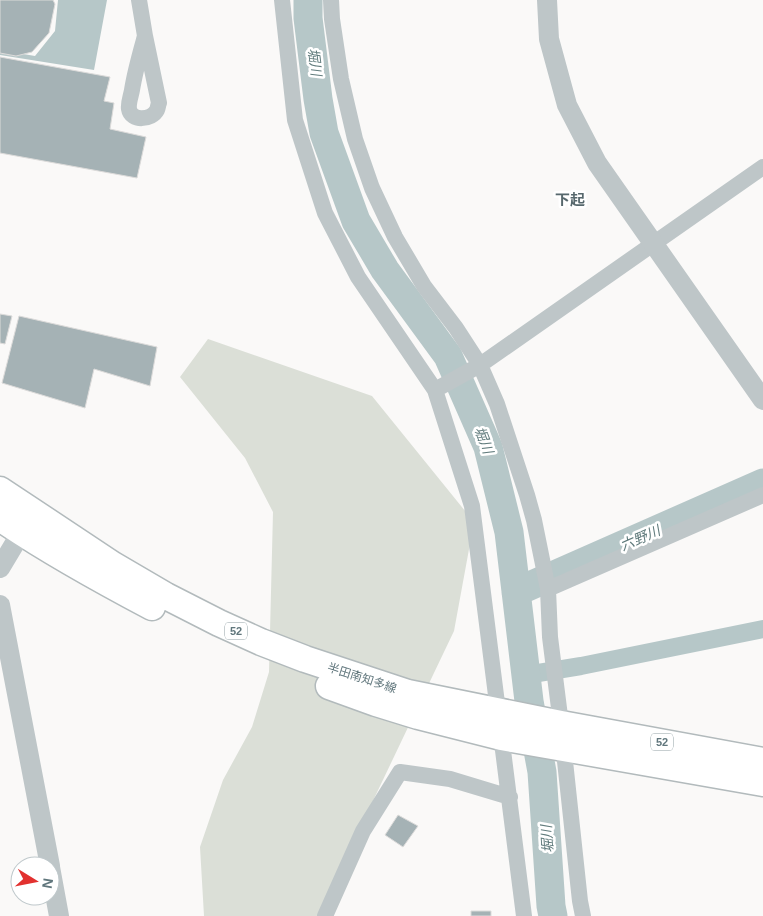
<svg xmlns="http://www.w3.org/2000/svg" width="763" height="916" font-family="Helvetica,'Noto Sans JP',sans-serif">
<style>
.green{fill:#dbdfd7}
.water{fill:#b6c7c8}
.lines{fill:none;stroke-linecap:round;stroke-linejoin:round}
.canal{stroke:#b6c7c8;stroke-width:18}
.river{stroke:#b6c7c8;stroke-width:29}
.building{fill:#a5b2b5;stroke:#dcdbda}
.primary-casing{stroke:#b2babc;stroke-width:29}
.minor{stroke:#bec6c8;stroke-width:16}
.tertiary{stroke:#bec6c8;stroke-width:20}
.primary{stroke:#fff;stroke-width:26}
.labels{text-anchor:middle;stroke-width:5;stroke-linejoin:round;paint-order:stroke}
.shield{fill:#fff;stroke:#909fa3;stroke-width:1}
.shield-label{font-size:11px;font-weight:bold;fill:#60767c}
.street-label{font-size:12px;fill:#60767c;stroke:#fff}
.water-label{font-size:14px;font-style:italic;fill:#607b7c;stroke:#fff}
.quarter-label{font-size:15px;font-weight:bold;fill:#57686d;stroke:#fff}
</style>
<rect width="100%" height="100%" fill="#faf9f8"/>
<path class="green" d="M208 339 372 396 474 522 454 631 318 916H204L200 847 223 780 252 727 269 672 273 512 245 458 180 377Z"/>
<path class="water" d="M58 0H107L94 70 0 55V50L35 56 55 31Z"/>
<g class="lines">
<path class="canal" d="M526 675 581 666 763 629"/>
<path class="river" d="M308 0V18L318 99 324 133 356 221 385 270 448 356 488 447 509 532 529 701 542 772 551 906 553 916
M516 592 763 483"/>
</g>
<path class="building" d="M0 0H53L55 4 49 33 32 52 16 56 0 53Z
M0 57 110 77 104 101 114 103 110 129 146 137 137 178 0 153Z
M0 314 12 316 5 344 0 343Z
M19 316 157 347 150 386 94 369 85 408 2 383Z
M398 815 418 826 403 847 385 835Z
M471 911H491V916H471Z"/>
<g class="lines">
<g class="primary-casing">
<path id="primary" d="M0 490 113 565 166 596 219 623 261 642 305 659 408 693 561 724 763 761
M0 518C48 551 101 580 152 607
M329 686 376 703 418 716 501 737 763 783"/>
</g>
<path class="minor" d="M139 0 145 36
M282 0 295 120 325 213 358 277 435 390 472 506 524 916
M331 0 332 19 341 79 355 139 372 188 395 237 424 286 456 328 480 365 497 404 527 495 534 520 548 589 550 637 561 724 580 901 583 916
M145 36 159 103C158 105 158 108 157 110 152 120 131 122 129 109 128 103 131 96 132 90 135 71 140 54 145 36Z
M435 390 480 365 763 167
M548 589 763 495
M325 916 363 831 400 772 450 779 510 797"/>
<path class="tertiary" d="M547 0 549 39 567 105 597 163 763 400
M0 568 21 533
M0 605 50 866
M50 867 59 916"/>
<use href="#primary" class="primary"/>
</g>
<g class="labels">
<g class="shield">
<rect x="225" y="622.5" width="22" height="17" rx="4"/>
<rect x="651" y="733.5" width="22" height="17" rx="4"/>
</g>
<g class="shield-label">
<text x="236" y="635">52</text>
<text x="662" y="746">52</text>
</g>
<g class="street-label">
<text transform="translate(362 678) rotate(18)" y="4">半田南知多線</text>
</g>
<g class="water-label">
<text transform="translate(315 62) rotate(83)" y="5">堀川</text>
<text transform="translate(484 440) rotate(69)" y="5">堀川</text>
<text transform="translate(640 538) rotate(-24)" y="5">六野川</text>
<text transform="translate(547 839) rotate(-94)" y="5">堀川</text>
</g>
<g class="quarter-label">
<text x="570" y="205">下起</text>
</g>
</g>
<g transform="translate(35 881) rotate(100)"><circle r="24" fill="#ffffff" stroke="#bfc8cb"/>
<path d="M0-4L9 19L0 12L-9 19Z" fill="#e2312f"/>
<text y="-8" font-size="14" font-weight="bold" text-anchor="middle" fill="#60767c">N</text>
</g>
</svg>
